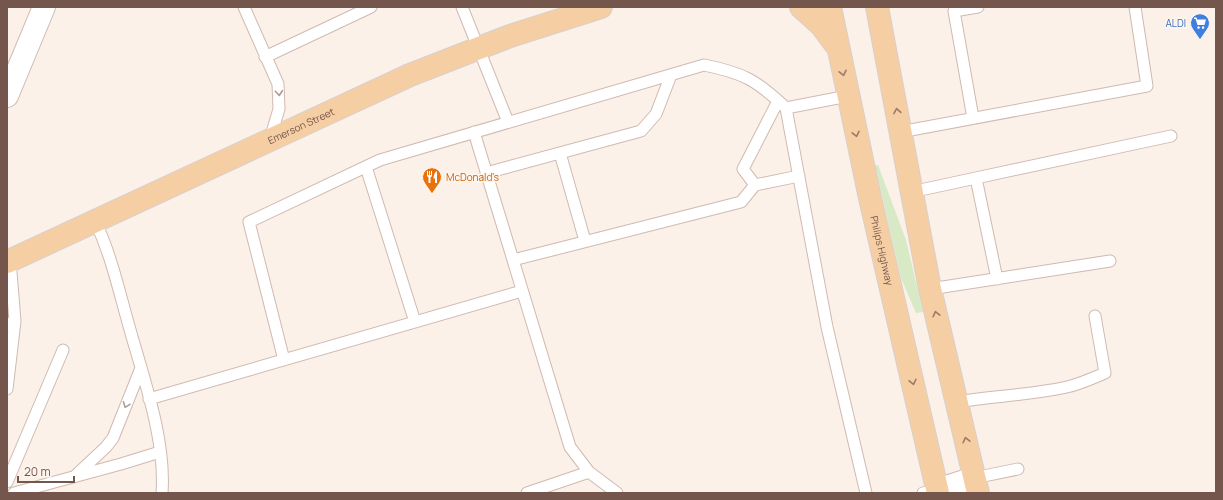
<svg xmlns="http://www.w3.org/2000/svg" width="1223" height="500" font-family="Manrope,sans-serif">
<style>
.green{fill:#d8e9c6}
.lines{fill:none;stroke-linecap:round;stroke-linejoin:round}
.lane-casing{stroke:#cfbab1;stroke-width:13}
.street-casing{stroke:#cfbab1;stroke-width:24}
.primary-casing{stroke:#d8d0cd;stroke-width:24}
.lane{stroke:#fff;stroke-width:11}
.street{stroke:#fff;stroke-width:22}
.primary{stroke:#f6cea4;stroke-width:22}
.oneway{stroke:#9b7a67}
.oneway2{stroke:#ac9a94}
.labels{text-anchor:middle;stroke-width:3;stroke-linejoin:round;paint-order:stroke}
.shop-label{font-size:10px;fill:#366cbe;stroke:#fef6ee;text-anchor:end}
.street-label{font-size:10px;fill:#74564d;stroke:#fef6ee}
.food-label{font-size:10px;fill:#c56008;stroke:#fef6ee;text-anchor:start}
</style>
<rect width="100%" height="100%" fill="#fbf1e8"/>
<path class="green" d="M875 165H878L906 240 923 312 916 313 901 278Z"/>
<g class="lines">
<g class="lane-casing">
<path id="lane" d="M244 7 278 84 279 109 270 139
M462 7 508 122
M265 57 371 7
M786 108 848 96
M973 118 954 11 978 7
M474 132 570 447 589 472 617 493
M900 132 1147 86 1135 7
M560 153 585 241
M366 167 415 322
M486 173 641 131 656 114 671 75
M976 178 1171 136
M755 185 743 169 778 101
M911 192 976 178 997 279
M95 221C111 254 119 291 129 326 143 377 166 439 162 493
M10 260 15 321
M513 260 741 202 755 185 799 176
M930 289 1110 261
M7 325 15 321 7 389
M284 360 249 222 380 160 704 65C744 73 756 80 786 108L827 327 866 493
M149 399 522 291
M957 402C994 396 1031 395 1067 387 1080 384 1093 378 1105 373L1095 316
M76 475 106 447 113 438 141 368
M974 478 1018 469
M7 482 63 350
M14 493 121 464 160 452
M527 493 589 472
M923 493 937 490"/>
</g>
<g class="street-casing">
<path id="street" d="M7 96 44 7
M937 490 974 478"/>
</g>
<g class="primary-casing">
<g id="primary">
<path d="M801 7 821 25 835 44"/>
<path id="s1" d="M830 7 870 198 938 493"/>
<path d="M877 7 930 289 978 493"/>
<path id="s2" d="M7 262 410 75 510 36 601 7"/>
</g>
</g>
<use href="#lane" class="lane"/>
<use href="#street" class="street"/>
<use href="#primary" class="primary"/>
</g>
<defs><path id="oneway-chevron" d="M-2-3.5L2.5 0L-2 3.5" fill="none" stroke-width="1.6" stroke-linecap="round" stroke-linejoin="round"/></defs>
<g class="oneway">
<use href="#oneway-chevron" transform="translate(843 73) rotate(78)"/>
<use href="#oneway-chevron" transform="translate(897 111) rotate(-100)"/>
<use href="#oneway-chevron" transform="translate(856 134) rotate(78)"/>
<use href="#oneway-chevron" transform="translate(936 314) rotate(-104)"/>
<use href="#oneway-chevron" transform="translate(913 382) rotate(77)"/>
<use href="#oneway-chevron" transform="translate(966 440) rotate(-103)"/>
</g>
<g class="oneway2">
<use href="#oneway-chevron" transform="translate(279 93) rotate(85)"/>
<use href="#oneway-chevron" transform="translate(126 405) rotate(111)"/>
</g>
<defs>
<g id="supermarket-pin" transform="scale(1)"><path d="M0 17L-7.5 6A9.5 9.5 0 1 1 7.5 6Z" fill="#3f7fe0" stroke="#fef6ee"/><path d="M-6-5.5h2.5l.6 2H6L4.5 2H-2.5L-4.4-4H-6ZM-1.5 3.2a1.3 1.3 0 1 0 .1 0ZM3 3.2a1.3 1.3 0 1 0 .1 0Z" fill="#fff"/></g>
<g id="restaurant-pin" transform="scale(1)"><path d="M0 17L-7.5 6A9.5 9.5 0 1 1 7.5 6Z" fill="#e8710a" stroke="#fef6ee"/><path d="M-5-6h1v4h1v-4h1v4h1v-4h1v5L-1.5 .5V6h-2V.5L-5-1ZM5-6V6H3V1.5H1.5Q1.5-4 5-6Z" fill="#fff"/></g>
</defs>
<g fill-rule="evenodd">
<use href="#supermarket-pin" x="1200" y="23"/>
<use href="#restaurant-pin" x="432" y="177"/>
</g>
<g class="labels">
<g class="shop-label">
<text x="1186" y="27">ALDI</text>
</g>
<g class="street-label">
<text dy="4" stroke="none"><textPath href="#s2" startOffset="324">Emerson Street</textPath></text>
<text dy="4" stroke="none"><textPath href="#s1" startOffset="249">Philips Highway</textPath></text>
</g>
<g class="food-label">
<text x="446" y="181">McDonald's</text>
</g>
</g>
<rect width="1223" height="500" fill="none" stroke="#74564d" stroke-width="16"/>
<path d="M18 476v6h56v-6" fill="none" stroke="#74564d" stroke-width="2"/>
<text x="24" y="476" font-size="12" fill="#74564d" stroke="#fef6ee" stroke-width="3" paint-order="stroke">20 m</text>
</svg>
